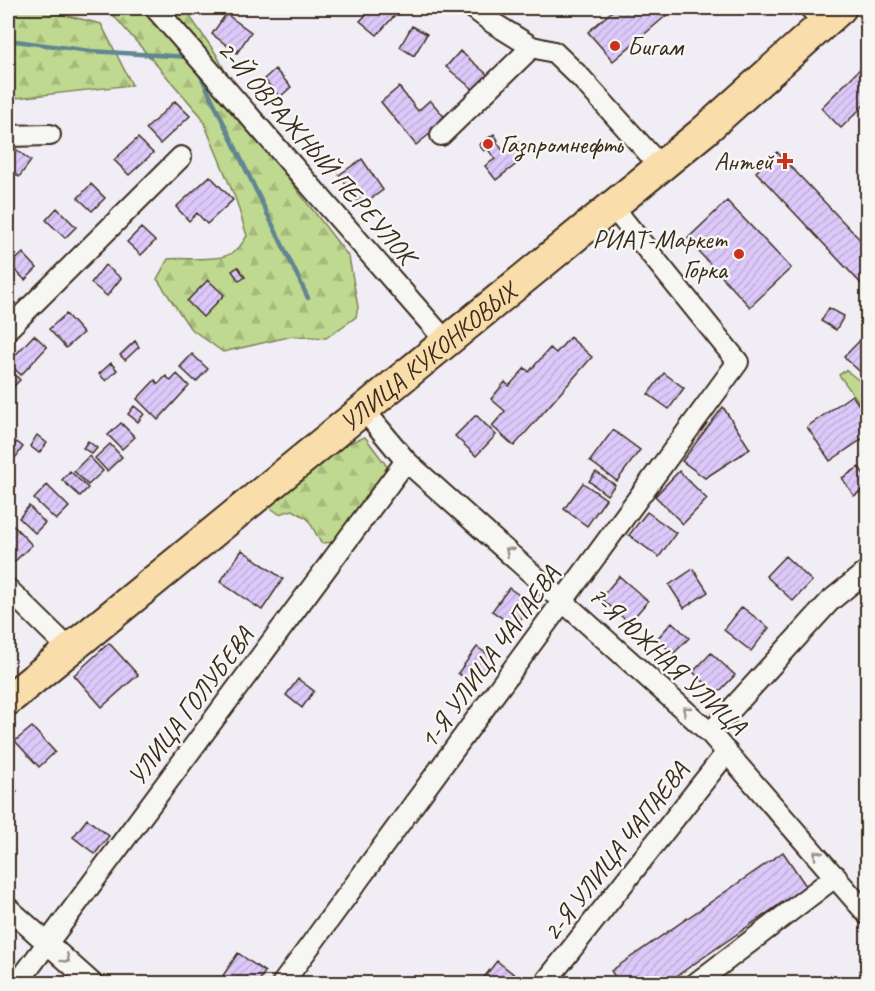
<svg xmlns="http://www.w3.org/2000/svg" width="875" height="991" font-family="Caveat,sans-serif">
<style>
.forest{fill:url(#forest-firs);stroke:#7d8257;stroke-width:1.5}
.park{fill:#bfd990;stroke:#7d8257;stroke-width:1.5}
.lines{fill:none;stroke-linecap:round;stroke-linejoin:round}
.stream{stroke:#628691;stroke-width:4.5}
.building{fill:url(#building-hatch);stroke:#3b2a1e;stroke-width:1.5}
.minor-casing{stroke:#3b2a1e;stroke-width:24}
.primary-casing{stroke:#3b2a1e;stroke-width:34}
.minor{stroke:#f6f6f2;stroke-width:20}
.primary{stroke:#f9deab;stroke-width:30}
.oneway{stroke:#989088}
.poi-dot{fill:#c8321e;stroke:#f6f6f2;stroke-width:2}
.labels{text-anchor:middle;stroke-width:5;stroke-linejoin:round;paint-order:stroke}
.poi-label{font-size:26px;fill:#3b2a1e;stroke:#f6f6f2;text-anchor:start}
.street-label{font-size:26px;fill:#3b2a1e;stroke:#f6f6f2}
</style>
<defs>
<pattern id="forest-firs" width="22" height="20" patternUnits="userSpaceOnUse" patternTransform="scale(1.5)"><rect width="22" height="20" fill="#bfd990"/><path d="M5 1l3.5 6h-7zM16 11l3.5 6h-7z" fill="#a5ba7c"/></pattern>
<pattern id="building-hatch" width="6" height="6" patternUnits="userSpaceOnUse" patternTransform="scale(1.5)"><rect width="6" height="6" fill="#dcc9fa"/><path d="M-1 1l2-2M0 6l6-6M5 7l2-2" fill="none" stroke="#beadd6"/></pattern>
</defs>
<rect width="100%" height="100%" fill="#f1edf4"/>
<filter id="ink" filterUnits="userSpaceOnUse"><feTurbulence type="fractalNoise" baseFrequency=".0167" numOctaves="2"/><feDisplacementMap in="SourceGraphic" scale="12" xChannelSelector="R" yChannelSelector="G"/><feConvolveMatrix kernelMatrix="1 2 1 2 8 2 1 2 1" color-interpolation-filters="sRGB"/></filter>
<g filter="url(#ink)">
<path class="forest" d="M8 8H36L101 24 132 85 8 99Z
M107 8H191V18L216 54 268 152 349 257 358 307 356 317 326 338 293 336 223 352 190 328 157 279 168 259C187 257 220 263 235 251 240 248 244 240 247 236L236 200 201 116Z
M365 437 389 469 336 542 321 543 308 519 293 510 279 514 268 506 332 449Z"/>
<path class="park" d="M846 370 867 387V413L839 375Z"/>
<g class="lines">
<path class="stream" d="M8 40 90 51 189 57
M198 70 308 298"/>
</g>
<path class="building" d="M373 8H387L395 15 377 35 360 21Z
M616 8H675L613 61 588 32Z
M226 14 251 32 237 53 212 34Z
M412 26 427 34 414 56 400 47Z
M460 51 488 75 475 91 446 67Z
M868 61V101L841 128 821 108Z
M275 69 291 87 280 97 264 79Z
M399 87 418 111 430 100 447 120 416 145 381 102Z
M175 101 190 116 160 144 146 129Z
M494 134 498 140 484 151 479 145Z
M138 138 153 153 129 175 114 160Z
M496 141 504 152 517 141 528 155 496 180 485 166 495 159 487 148Z
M12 146 31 161 19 177 8 168V151Z
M777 152 868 248V291L756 172Z
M362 159 383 190 361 206 339 175Z
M210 176 233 200 207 224 197 213 189 221 176 207Z
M91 184 105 198 92 211 78 198Z
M727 201 791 268 750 307 687 239Z
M57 208 76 227 65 238 46 220Z
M141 228 155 241 141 255 127 242Z
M23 253 37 268 25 280 10 265Z
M105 265 121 278 107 296 91 283Z
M238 267 245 277 239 281 232 271Z
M208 280 224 295 203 317 187 301Z
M829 308 844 316 836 330 821 321Z
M66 314 83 333 66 348 49 329Z
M868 332V379L844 357Z
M34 335 47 347 21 375 8 363Z
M570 337 592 357 514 446 492 426 505 411 491 399 505 382 509 386 525 368 529 372 550 348 556 353Z
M135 341 139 347 125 360 120 355Z
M192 354 208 369 196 382 180 367Z
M111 363 117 370 106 381 99 374Z
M8 367 20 380 8 392Z
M664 373 684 388 669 409 648 394Z
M177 374 189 386 158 420 137 399 155 380 158 384 166 376 171 381Z
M852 395 868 418V435L830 461 807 427Z
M134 406 144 414 138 422 128 414Z
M723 407 750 449 705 478 682 461Z
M476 415 496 435 476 456 455 436Z
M121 423 135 437 122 449 108 435Z
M613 430 640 450 617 481 590 461Z
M37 435 47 443 39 453 30 446Z
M88 441 97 448 92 454 83 448Z
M17 442 23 447 16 457 9 451Z
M110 444 122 457 107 471 95 458Z
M89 456 103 471 88 485 74 471Z
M859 467 868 480V487L854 496 842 478Z
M70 471 88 488 80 496 62 480Z
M679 471 707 499 683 524 655 496Z
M596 472 615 485 607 495 589 481Z
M583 483 606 499 587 526 564 509Z
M47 485 69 507 56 520 34 499Z
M29 506 45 523 35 533 19 518Z
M647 512 676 533 659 557 629 535Z
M9 521 32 545 13 563 8 557Z
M242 550 283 579 262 610 220 582Z
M785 556 812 581 793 601 766 576Z
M693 569 708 592 684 608 669 585Z
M619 576 648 601 629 623 601 598Z
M509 588 532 604 515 627 492 611Z
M742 607 769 628 751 651 724 630Z
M672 622 689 638 673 654 657 639Z
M109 643 138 675 102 707 74 675Z
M477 647 493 658 474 685 458 673Z
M711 653 735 675 717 694 693 672Z
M298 679 314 691 302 708 286 695Z
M32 727 55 752 39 767 15 741Z
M8 783 17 791 8 803Z
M87 819 109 836 95 854 73 837Z
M783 852 806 886 665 984H620L611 971Z
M238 953 265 972 257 984H231L222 977Z
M497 961 516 976 510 984H486L482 980Z"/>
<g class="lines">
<g class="minor-casing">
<path id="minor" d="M155 8 438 332
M473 8 493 23 532 47 554 52 581 78 652 157
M810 8 818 16
M441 135 532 47
M8 136 50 135
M8 329 181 157
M364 410 406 461 710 733 868 915
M8 589 59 639
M710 733 830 601 868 570
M8 908 93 984
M17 984 406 461
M282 984 738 362 612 206
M544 984 727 752
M695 984 836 876"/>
</g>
<g class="primary-casing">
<g id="primary">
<path id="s1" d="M8 700 703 132 841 8"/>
</g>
</g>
<use href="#minor" class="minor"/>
<use href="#primary" class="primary"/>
</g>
<defs><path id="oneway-chevron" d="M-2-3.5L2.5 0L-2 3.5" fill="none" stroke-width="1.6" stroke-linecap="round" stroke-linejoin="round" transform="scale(1.5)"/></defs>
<g class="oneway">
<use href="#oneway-chevron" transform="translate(509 551) rotate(-139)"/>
<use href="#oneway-chevron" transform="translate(686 710) rotate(-138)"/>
<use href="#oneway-chevron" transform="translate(817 854) rotate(-131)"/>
<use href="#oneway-chevron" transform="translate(66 959) rotate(42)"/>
</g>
</g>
<g class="poi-dot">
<circle cx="615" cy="46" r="6"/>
<circle cx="488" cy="144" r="6"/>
<path d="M782 152h6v6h6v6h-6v6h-6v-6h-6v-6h6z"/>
<circle cx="739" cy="254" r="6"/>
</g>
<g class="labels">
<g class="poi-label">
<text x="627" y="55">Бигам</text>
<text x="500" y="153">Газпромнефть</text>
<text x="773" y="170" text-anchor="end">Антей</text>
<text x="727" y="248" text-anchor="end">РИАТ-Маркет<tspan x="727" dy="30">Горка</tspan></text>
</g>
<g class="street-label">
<text transform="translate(317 152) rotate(49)" y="9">2-Й ОВРАЖНЫЙ ПЕРЕУЛОК</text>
<text dy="9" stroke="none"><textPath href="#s1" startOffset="542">УЛИЦА КУКОНКОВЫХ</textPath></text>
<text transform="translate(489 657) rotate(-54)" y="9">1-Я УЛИЦА ЧАПАЕВА</text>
<text transform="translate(668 660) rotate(43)" y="9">7-Я ЮЖНАЯ УЛИЦА</text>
<text transform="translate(190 706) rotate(-53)" y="9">УЛИЦА ГОЛУБЕВА</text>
<text transform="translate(615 851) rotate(-52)" y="9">2-Я УЛИЦА ЧАПАЕВА</text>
</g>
</g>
<rect width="875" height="991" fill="none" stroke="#f6f6f2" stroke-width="30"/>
<rect x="15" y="15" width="845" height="961" fill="none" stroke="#3b2a1e" stroke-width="2" filter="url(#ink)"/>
</svg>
